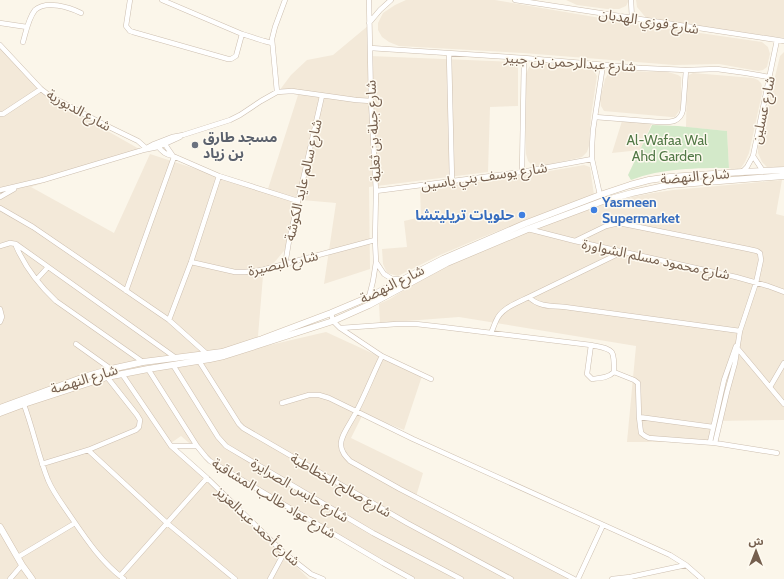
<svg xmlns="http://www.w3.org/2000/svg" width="784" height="579" font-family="Cabin,'Noto Sans Arabic',sans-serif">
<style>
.residential{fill:#f3e9d9}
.green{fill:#d3e9c9}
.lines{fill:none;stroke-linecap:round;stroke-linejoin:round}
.street-casing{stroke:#cdbfb0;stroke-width:5.5}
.secondary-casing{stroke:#d0c0ae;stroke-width:7}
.street{stroke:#fff;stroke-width:4.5}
.secondary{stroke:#fff;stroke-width:6}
.worship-dot{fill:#6b7280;stroke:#fefaf0;stroke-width:1.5}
.shop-dot{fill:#3f7fe0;stroke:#fefaf0;stroke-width:1.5}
.labels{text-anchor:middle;stroke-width:3;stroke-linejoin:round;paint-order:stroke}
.street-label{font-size:14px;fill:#755f4e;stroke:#fefaf0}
.worship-label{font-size:14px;font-weight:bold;fill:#5b616d;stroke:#fefaf0;text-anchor:start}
.park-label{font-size:14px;fill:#527947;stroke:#fefaf0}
.shop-label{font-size:14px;font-weight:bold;fill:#366cbe;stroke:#fefaf0;text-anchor:start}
</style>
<rect width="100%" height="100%" fill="#fbf6ea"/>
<path class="residential" d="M406 0H495L624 22 762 42 768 47 770 54 767 67 763 70 758 71 719 64 674 65 523 53 399 46 389 42 382 37 378 30V23L383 13 395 5Z
M566 0H629L626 6 619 9H607L577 5Z
M636 0H784V38L654 20 646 18 642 13 637 7Z
M369 25 370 56 518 62V106L490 107 488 172 369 187 370 269 324 284 336 203 302 200 288 246 263 276 257 348 326 332 422 376 404 430 363 414 351 438 423 473 415 500 571 579H416L217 467 181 436 171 443 309 579H0V46L53 100 141 150 31 187 114 233 150 154 267 192 299 92 276 95 291 75 307 60 333 55Z
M784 52V166L774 168 767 167 762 162 758 153V147L780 56Z
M534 63 592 68 597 76 591 116 589 146 587 152 582 157 574 159 541 166H533L528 161 526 154V74L529 67Z
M614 71H620L668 72 678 75 681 77V108L675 117H671L604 111 601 106 600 100 605 79 608 74Z
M693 73 753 78 758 80 761 83 763 89 749 153 745 162 741 168 734 170 729 168 727 131 686 127 687 78 689 75Z
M622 121 652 123 640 150 612 153Z
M584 165 590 167 594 195 531 218 478 239 440 255 398 276 387 273 383 264 382 249 407 247 404 221 421 217 420 190 521 176Z
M782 180 776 214 784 216V420L715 421 709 442H627L636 346 459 317 380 323 379 304 390 299 415 283 445 267 545 225 603 205 627 198 653 193 673 190Z"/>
<path class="green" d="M652 125 678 126 727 131 729 168C697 168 662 168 631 180L628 175Z"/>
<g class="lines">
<g class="street-casing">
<path id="street" d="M130 0 126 26 130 31 133 32 228 59H231L236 56 242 34
M162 0 242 34 264 41 272 43
M515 0 784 41
M631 0 632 19
M0 23 27 27
M369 23 380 10 391 0
M23 42C26 32 28 19 35 10 46 0 69 7 81 13
M0 45 41 89 50 96 105 125 138 141 147 149
M370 48 524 58 641 68 686 70 717 69 746 73 769 77
M449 54 452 181
M277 92 272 39 275 27 285 0
M0 114H3L41 89
M595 117 659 122C670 122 680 123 683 110L686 70
M164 143 173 156
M157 145C161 151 165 155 173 156L219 176 298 201
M143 150 154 144 172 137 183 135 230 120 240 115 261 101 277 92 292 91 356 100 371 101
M753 156 763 171
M522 172 524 58
M742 172 747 167 753 156 777 40
M0 190 43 180 143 150 158 147 180 137
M376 191 522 172 592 159
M600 195 592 159V146L593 130 603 65
M0 197 14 189
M0 208 33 227 169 320 207 354
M528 229 575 241 736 277 768 286 784 292
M575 241 606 226 619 223 748 249 757 251 760 253 761 260 756 283 740 331 735 363 727 392 715 443
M0 246 10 243 16 244 176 358
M16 246C25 267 40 286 56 301L143 362
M191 262 235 272H245L262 270 375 240
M376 262 384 274 392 279H402
M285 265 289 241 322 96
M37 279 48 267
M126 291 174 157
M369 297 373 281 376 262 375 240 376 191 371 101 369 0
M529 297 622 252
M0 309 2 317 0 322
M331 313 333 321 340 328 382 356C373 374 366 393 356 412 352 421 340 436 341 445 341 452 346 457 350 461L400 489 574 579
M169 320 191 262 219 176
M341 328 397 324H416L443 327 591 345C614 350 614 348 614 372 608 378 600 378 592 379L587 374 591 345
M491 333C493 329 494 325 496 321 501 308 517 303 529 297 538 307 553 306 565 307L740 331
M76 344 111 369
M738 349 784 404
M382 356 431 379
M199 361 239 424 243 428 407 523 511 579
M173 365 218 437 226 446 373 533 461 579
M148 369 197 446 206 457 210 461 383 563 412 579
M614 372 634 380 638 383 639 417 641 433 645 436 649 438 715 443 777 453
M122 374 171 446 207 478 284 553 311 574 323 579
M770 387 784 363
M23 402C33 428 38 455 48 480 54 494 63 505 71 517 86 539 102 563 124 579
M282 403 309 395H319L329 398 413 439 670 555 686 565
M639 417 713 427
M710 442 724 380 736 346
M171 446H197
M88 450 167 523 235 579
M42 464 88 450 136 430 139 427 140 420 137 415 107 377
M18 557 75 523
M120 576 207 478
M10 579 22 565
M270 579 284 553
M578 579 603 525
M612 579 630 577 686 565 702 579"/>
</g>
<g class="secondary-casing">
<path id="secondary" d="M0 408 84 377 111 369 143 362 222 352 262 339 331 313 369 297 443 259 524 224 600 195 630 185 649 180 670 177 742 172 784 170
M0 413 24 404 107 377 148 369 210 359 224 356 333 321 369 305 447 263 528 229 603 201 632 193 669 185 784 176
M0 527 22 565 32 579"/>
</g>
<use href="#street" class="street"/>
<use href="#secondary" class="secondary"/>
</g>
<circle class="worship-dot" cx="195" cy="145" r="4"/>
<g class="shop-dot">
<circle cx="594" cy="210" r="4"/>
<circle cx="522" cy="215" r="4"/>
</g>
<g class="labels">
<g class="street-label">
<text transform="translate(649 21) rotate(9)" y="5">شارع فوزي الهدبان</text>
<text transform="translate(570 62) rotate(4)" y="5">شارع عبدالرحمن بن جبير</text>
<text transform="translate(79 110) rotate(29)" y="5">شارع الدبورية</text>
<text transform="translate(763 110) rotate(-78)" y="5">شارع عسلين</text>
<text transform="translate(373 131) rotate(-93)" y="5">شارع جبلة بن ثعلبة</text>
<text transform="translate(484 176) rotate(-8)" y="5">شارع يوسف بني ياسين</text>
<text transform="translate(695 176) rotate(-5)" y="5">شارع النهضة</text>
<text transform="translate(303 180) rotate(-77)" y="5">شارع سالم عايد الكوشة</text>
<text transform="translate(656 259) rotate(12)" y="5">شارع محمود مسلم الشواورة</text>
<text transform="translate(283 263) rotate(-13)" y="5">شارع البصيرة</text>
<text transform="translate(392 284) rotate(-26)" y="5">شارع النهضة</text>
<text transform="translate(84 379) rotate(-17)" y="5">شارع النهضة</text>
<text transform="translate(341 485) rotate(30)" y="5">شارع صالح الخطاطبة</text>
<text transform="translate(300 490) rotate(31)" y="5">شارع حابس الصرايرة</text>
<text transform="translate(274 498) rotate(31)" y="5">شارع عواد طالب المشاقبة</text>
<text transform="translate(258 526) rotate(43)" y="5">شارع أحمد عبدالعزيز</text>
</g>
<g class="worship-label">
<text x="203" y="142">مسجد طارق<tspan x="203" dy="16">بن زياد</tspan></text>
</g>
<g class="park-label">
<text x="667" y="145">Al-Wafaa Wal<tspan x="667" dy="16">Ahd Garden</tspan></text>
</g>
<g class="shop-label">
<text x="602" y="207">Yasmeen<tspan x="602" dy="16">Supermarket</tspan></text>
<text x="514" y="220" text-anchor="end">حلويات تريليتشا</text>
</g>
</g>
<g transform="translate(756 551)" stroke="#fefaf0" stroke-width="3" paint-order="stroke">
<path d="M0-3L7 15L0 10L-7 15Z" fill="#755f4e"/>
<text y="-6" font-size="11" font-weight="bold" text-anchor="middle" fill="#755f4e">ش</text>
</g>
</svg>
